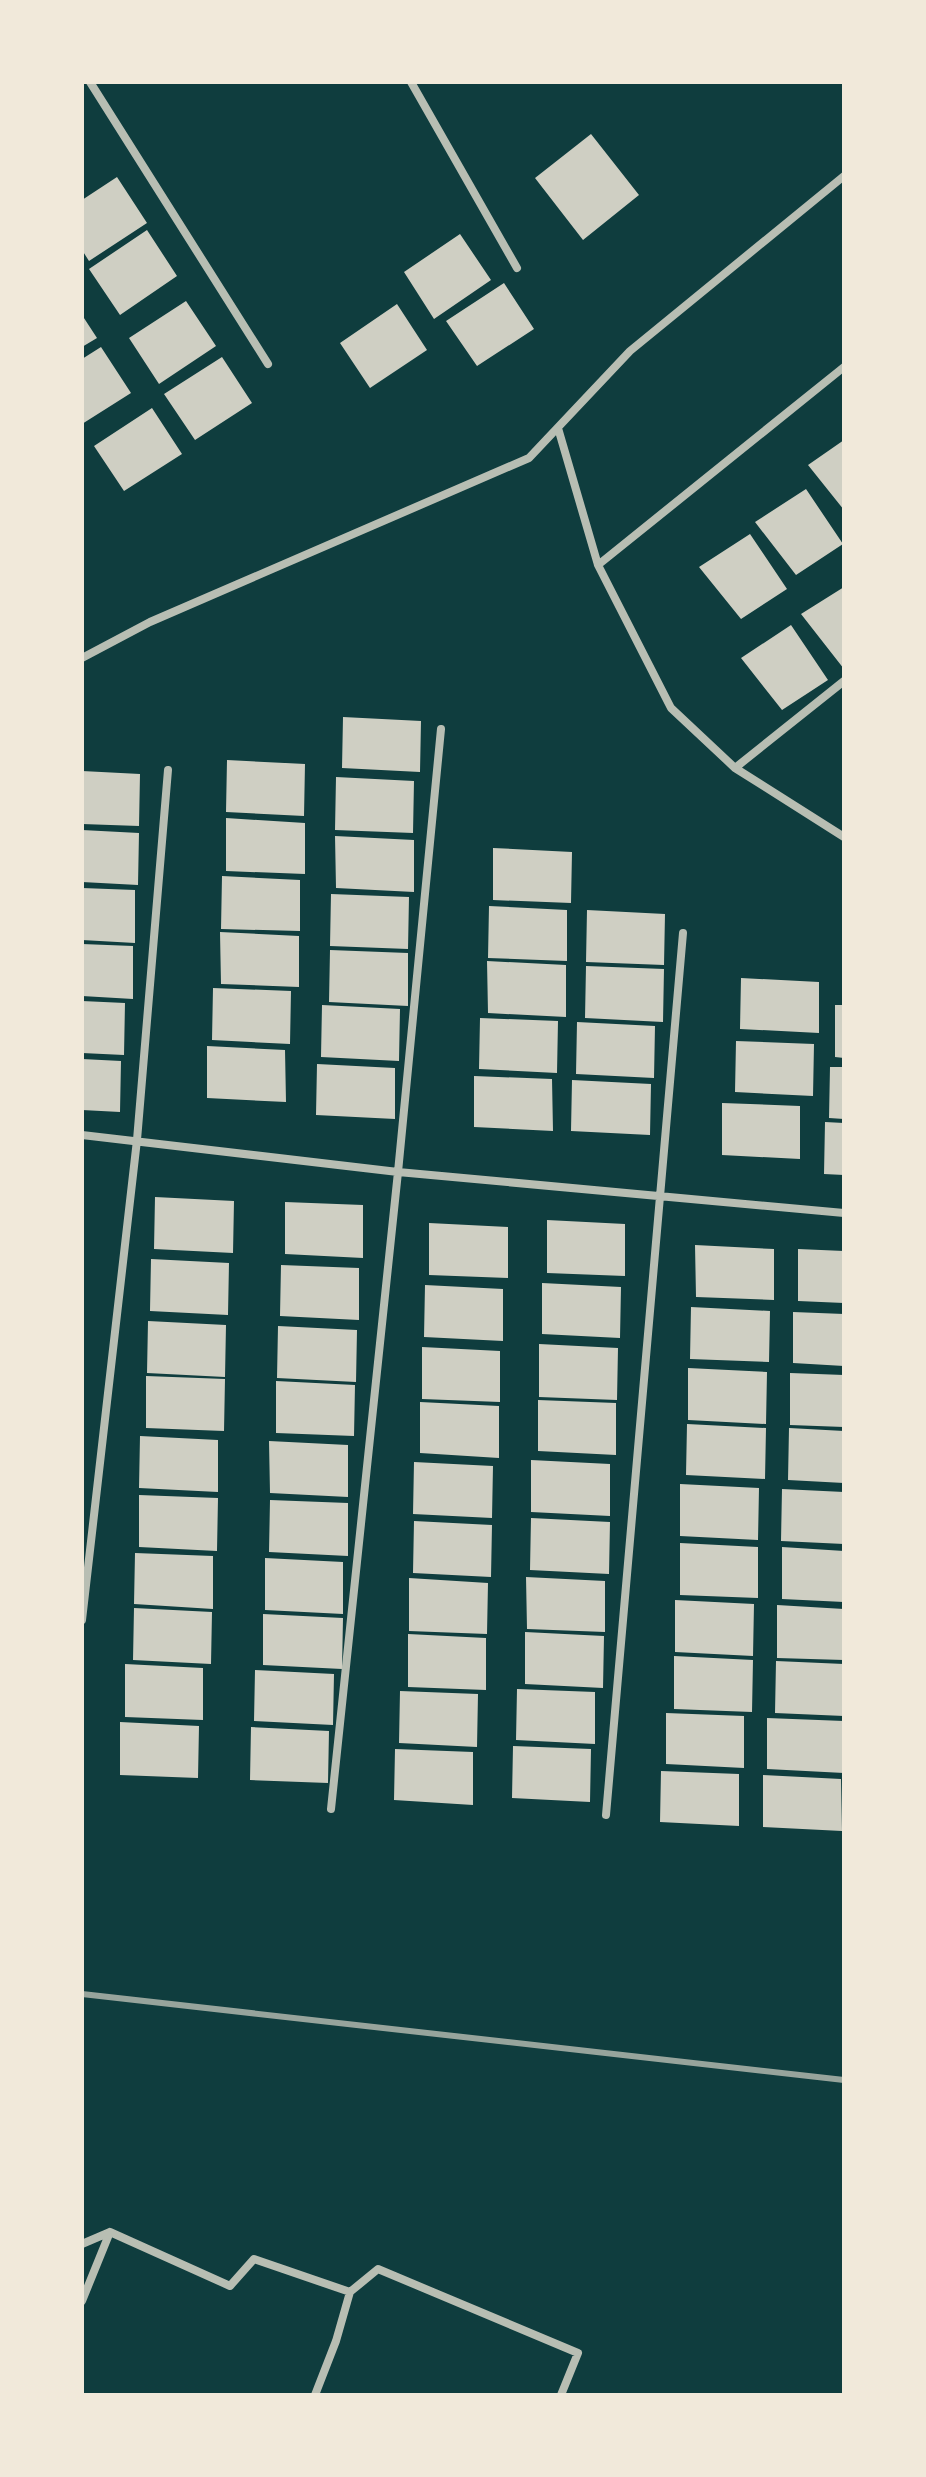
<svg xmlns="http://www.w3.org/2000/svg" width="926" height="2477" font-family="'Zilla Slab',serif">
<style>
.building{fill:#cfcfc3}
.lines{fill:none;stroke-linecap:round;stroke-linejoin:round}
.minor{stroke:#b8beb3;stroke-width:8}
.rail{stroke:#97a49c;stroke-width:6}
</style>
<rect width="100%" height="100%" fill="#0f3d3e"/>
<path class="building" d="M591 134 639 195 583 240 535 178Z
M117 177 147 223 89 261 82 250V200Z
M147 230 177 276 120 315 89 269Z
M460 234 491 280 434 319 404 272Z
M504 283 534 329 477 366 446 321Z
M186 301 216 346 159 384 129 338Z
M397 304 427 350 370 388 340 343Z
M82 315 97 338 82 347Z
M101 347 131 393 82 424V359Z
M222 357 252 403 195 440 164 394Z
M152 408 182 454 124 491 94 446Z
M844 440V510L808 465Z
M806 489 843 544 796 575 755 522Z
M750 534 787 589 741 619 699 567Z
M844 587V669L801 614Z
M791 625 828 680 782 710 741 658Z
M343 717 421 721 420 772 342 768Z
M227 760 305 764 304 816 226 812Z
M82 771 140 774 139 826 82 824Z
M336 777 414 781 413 833 335 830Z
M226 818 305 823V874L226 871Z
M82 830 139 833 138 885 82 882Z
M335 836 414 840V892L336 888Z
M493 848 572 852 571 903 493 900Z
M222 876 300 880V931L221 929Z
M82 888 135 890V943L82 940Z
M331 894 409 897 408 949 330 946Z
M489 906 567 910V961L488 958Z
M587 910 665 914 664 965 586 962Z
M220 932 299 936V987L221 984Z
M82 944 133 946V999L82 996Z
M330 950 408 953V1006L329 1002Z
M487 961 566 965V1017L488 1013Z
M586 966 664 969 663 1022 585 1018Z
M741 978 819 982V1033L740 1029Z
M213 988 291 991 290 1044 212 1040Z
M82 1001 125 1003 124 1055 82 1053Z
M322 1005 400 1009 399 1061 321 1057Z
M835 1005H844V1058L835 1057Z
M480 1018 558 1021 557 1073 479 1069Z
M577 1022 655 1026 654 1078 576 1074Z
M736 1041 814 1044 813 1096 735 1092Z
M207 1046 285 1050 286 1102 207 1098Z
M82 1059 121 1061 120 1112 82 1110Z
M317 1064 395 1068V1119L316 1115Z
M830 1067H844V1119L829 1118Z
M474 1076 552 1079 553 1131 474 1127Z
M572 1080 651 1084 650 1135 571 1131Z
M722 1103 800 1106V1159L722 1155Z
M825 1122 844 1123V1175L824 1174Z
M155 1197 234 1201 233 1253 154 1249Z
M285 1202 363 1205V1258L285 1254Z
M547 1220 625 1224V1276L547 1273Z
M429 1223 508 1227V1278L429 1275Z
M695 1245 774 1249V1300L696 1297Z
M798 1249 844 1251V1303L798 1301Z
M151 1259 229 1263 228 1315 150 1311Z
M281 1265 359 1268V1320L280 1316Z
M542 1283 621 1287 620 1338 542 1334Z
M425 1285 503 1289V1341L424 1337Z
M691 1307 770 1311 769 1362 690 1359Z
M793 1312 844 1314V1366L793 1363Z
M148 1321 226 1325 225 1377 147 1373Z
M278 1326 357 1330 356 1382 277 1378Z
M539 1344 618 1348 617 1400 539 1397Z
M422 1347 500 1351V1402L422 1399Z
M688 1368 767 1372 766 1424 688 1420Z
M790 1373 844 1375V1427L790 1425Z
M146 1376 225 1379 224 1431 146 1428Z
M276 1381 355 1385 354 1436 276 1433Z
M538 1400 616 1403V1455L538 1451Z
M420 1402 499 1406V1458L420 1453Z
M687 1424 766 1428 765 1479 686 1475Z
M789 1428 844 1431V1483L788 1480Z
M140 1436 218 1440V1492L139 1488Z
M269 1441 348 1445V1497L270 1493Z
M531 1460 610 1464V1516L531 1512Z
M414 1462 493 1466 492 1518 413 1514Z
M680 1484 759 1488 758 1540 680 1536Z
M782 1489 844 1492V1544L781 1541Z
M139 1495 218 1498 217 1551 139 1547Z
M270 1500 348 1503V1556L269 1552Z
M531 1518 610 1522 609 1574 530 1570Z
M414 1521 492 1525 491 1577 413 1573Z
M680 1543 758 1547V1598L680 1595Z
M782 1547 844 1551V1602L782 1599Z
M135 1553 213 1556V1609L134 1604Z
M265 1558 343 1562V1614L265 1610Z
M526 1577 605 1581V1632L527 1629Z
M409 1578 488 1583 487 1634 409 1631Z
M675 1600 754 1604 753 1656 675 1652Z
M777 1605 844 1609V1660L777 1658Z
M134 1608 212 1612 211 1664 133 1660Z
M263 1614 343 1618 342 1669 263 1665Z
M525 1632 604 1636 603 1688 525 1684Z
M408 1634 486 1638V1690L408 1687Z
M674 1656 753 1660 752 1712 674 1709Z
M776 1661 844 1664V1716L775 1713Z
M125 1664 203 1668V1720L125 1717Z
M255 1670 334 1674 333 1725 254 1721Z
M517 1689 595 1692V1744L516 1740Z
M400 1691 478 1694 477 1747 399 1743Z
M666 1713 744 1716V1768L666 1764Z
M767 1718 844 1721V1773L767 1769Z
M120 1722 199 1726 198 1778 120 1775Z
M251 1727 329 1731 328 1783 250 1780Z
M513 1746 591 1749 590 1802 512 1798Z
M395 1749 473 1752V1805L394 1800Z
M661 1771 739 1774V1826L660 1822Z
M763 1775 841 1779 842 1831 763 1827Z"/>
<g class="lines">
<path class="minor" d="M90 82 268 364
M411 82 517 268
M558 428 598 565 671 708 735 768 844 837
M598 565 844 367
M82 658 150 622 529 458 630 351 844 176
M735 768 844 681
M82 1135 398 1172 844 1213
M82 1620 137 1140 168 770
M331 1809 398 1172 441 729
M606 1815 683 933
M82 2244 110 2232 230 2286 254 2259 350 2292 336 2341 315 2395
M350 2292 378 2269 578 2353 561 2395
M82 2301 110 2232"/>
<path class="rail" d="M82 1994 844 2080"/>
</g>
<rect width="926" height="2477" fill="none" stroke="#f1e9da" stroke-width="168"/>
</svg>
